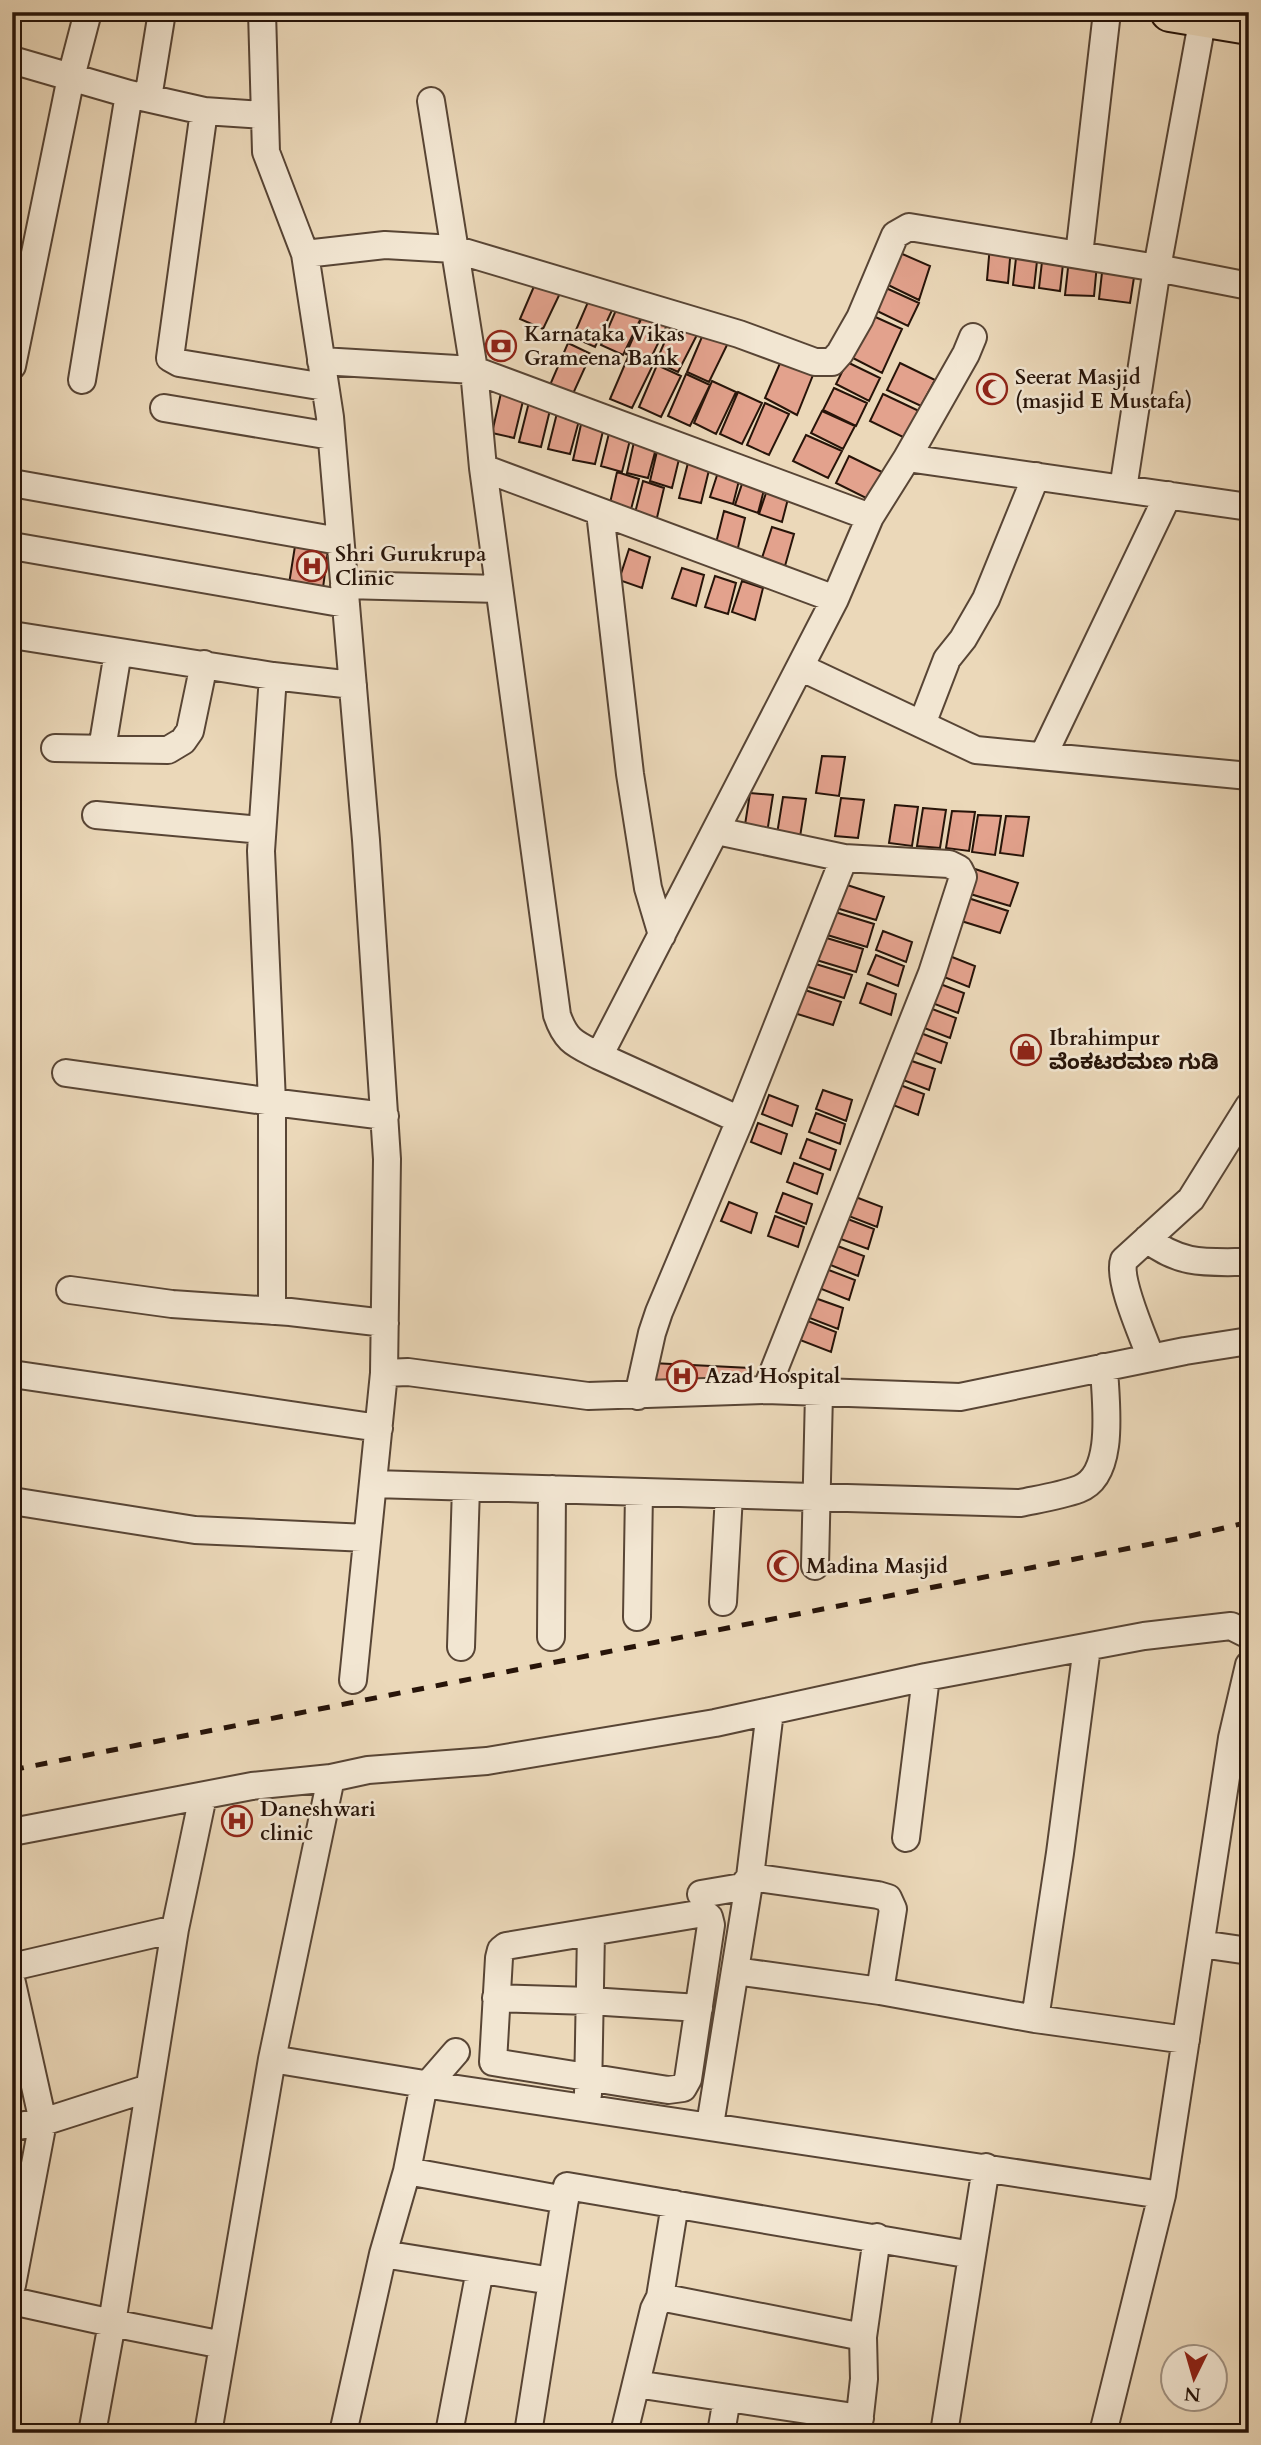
<svg xmlns="http://www.w3.org/2000/svg" width="1261" height="2445" font-family="Cardo,'Noto Sans Kannada',serif">
<style>
.building{fill:#e3a28d;stroke:#271409;stroke-width:2}
.lines{fill:none;stroke-linecap:round;stroke-linejoin:round}
.minor-casing{stroke:#584535;stroke-width:30}
.highway-casing{stroke:#271409;stroke-width:42}
.minor{stroke:#f2e6d2;stroke-width:26}
.highway{stroke:#ebd8b9;stroke-width:38}
.rail{stroke:#271409;stroke-width:5;stroke-dasharray:12 12;stroke-linecap:butt}
.labels{text-anchor:middle;stroke-width:5;stroke-linejoin:round;paint-order:stroke}
.poi-label{font-size:21px;font-weight:bold;fill:#271409;stroke:#f2e6d2;text-anchor:start}
</style>
<rect width="100%" height="100%" fill="#ebd8b9"/>
<filter id="stains"><feTurbulence type="fractalNoise" baseFrequency=".00286" numOctaves="4"/><feColorMatrix values="0 0 0 0 .2 0 0 0 0 .09 0 0 0 0 .02 0 0 0 .5 -.17"/></filter>
<radialGradient id="worn" r=".72"><stop offset=".6" stop-color="#630" stop-opacity="0"/><stop offset="1" stop-color="#630" stop-opacity=".3"/></radialGradient>
<path class="building" d="M990 245 1011 247 1008 283 987 280Z
M1017 249 1038 252 1034 288 1013 285Z
M900 253 930 266 919 300 886 284Z
M1043 253 1064 255 1060 291 1039 288Z
M1069 259 1097 264 1094 296 1065 295Z
M1103 264 1135 271 1130 303 1099 299Z
M538 277 563 287 543 329 520 319Z
M886 288 919 303 908 326 875 310Z
M591 295 614 306 595 347 573 337Z
M619 303 643 314 623 355 601 345Z
M644 312 668 323 648 364 626 354Z
M871 315 902 329 882 373 849 356Z
M674 320 699 331 678 372 656 362Z
M704 332 728 343 709 382 687 372Z
M568 343 591 354 572 396 550 385Z
M784 354 815 370 797 415 765 398Z
M628 357 652 367 632 408 610 399Z
M847 362 880 378 869 401 836 384Z
M900 363 935 380 921 406 887 390Z
M657 365 681 376 661 417 639 407Z
M686 374 710 385 690 426 668 416Z
M712 381 736 392 716 434 694 423Z
M834 388 867 403 856 426 823 410Z
M738 392 762 403 742 444 720 434Z
M501 393 523 401 514 438 492 433Z
M883 394 919 411 905 438 870 421Z
M529 402 550 410 541 447 519 442Z
M765 403 789 414 769 455 747 445Z
M558 409 580 417 570 454 548 449Z
M822 411 855 426 843 449 811 433Z
M582 420 604 427 595 464 573 460Z
M610 429 631 436 622 472 601 466Z
M636 433 658 441 648 478 627 473Z
M806 435 842 451 828 478 793 461Z
M659 443 681 451 672 488 650 481Z
M849 456 884 473 870 500 836 483Z
M689 459 710 466 701 503 679 498Z
M720 466 741 473 733 504 710 497Z
M617 472 639 479 629 517 608 512Z
M745 475 766 482 758 513 735 505Z
M643 481 664 488 655 526 633 521Z
M769 484 790 491 782 522 759 514Z
M724 511 745 518 736 556 714 551Z
M772 527 794 534 785 566 762 558Z
M295 546 328 550 323 588 289 584Z
M629 549 650 557 642 588 619 580Z
M682 568 704 575 696 606 672 598Z
M715 576 736 583 728 614 705 607Z
M742 581 763 588 755 620 732 612Z
M822 756 845 757 839 796 816 793Z
M750 793 773 795 767 833 744 831Z
M783 797 806 799 800 837 777 834Z
M841 798 864 800 858 838 835 836Z
M895 805 918 807 912 846 889 843Z
M923 808 946 810 940 848 917 846Z
M952 811 975 812 969 851 946 848Z
M978 815 1001 816 995 855 972 852Z
M1006 816 1029 817 1023 856 1000 853Z
M975 869 1018 883 1010 906 967 893Z
M841 883 884 897 876 920 833 907Z
M965 897 1008 911 1000 933 958 920Z
M832 911 874 924 867 947 824 934Z
M883 931 912 942 906 962 876 950Z
M820 936 863 949 856 972 813 959Z
M876 955 904 966 898 986 868 974Z
M947 955 975 966 969 987 939 975Z
M809 962 852 975 844 998 802 985Z
M935 982 964 993 958 1013 927 1001Z
M867 983 896 994 891 1015 860 1003Z
M799 988 841 1002 833 1025 791 1012Z
M927 1007 956 1018 950 1038 919 1026Z
M918 1032 947 1043 941 1063 911 1051Z
M906 1059 935 1069 929 1090 898 1078Z
M895 1083 924 1094 918 1115 888 1103Z
M823 1090 852 1100 846 1121 816 1109Z
M769 1095 798 1106 792 1126 762 1114Z
M816 1113 845 1124 840 1144 809 1132Z
M758 1123 787 1134 781 1154 751 1142Z
M807 1139 836 1150 830 1170 800 1158Z
M794 1163 823 1174 817 1194 787 1182Z
M783 1193 812 1204 806 1224 776 1212Z
M853 1196 882 1207 877 1227 846 1215Z
M729 1202 757 1213 751 1233 721 1221Z
M775 1216 804 1227 798 1247 768 1236Z
M845 1218 874 1229 868 1249 838 1238Z
M835 1245 864 1256 858 1276 828 1264Z
M826 1269 855 1280 849 1300 819 1288Z
M815 1298 843 1308 838 1329 807 1317Z
M808 1321 836 1332 831 1352 800 1340Z
M652 1363 750 1368 749 1389 651 1385Z"/>
<g class="lines">
<g class="minor-casing">
<path id="minor" d="M262 12 266 152 305 254 330 417 366 840 387 1159 384 1373 353 1680
M12 60 129 94 204 111 264 115
M148 98 162 12
M431 101 474 370 483 468 557 1015C566 1042 576 1044 599 1056L835 599 870 517 907 458 966 354 973 337
M204 111 170 358 179 363 325 387
M305 254 385 245 454 249 739 334 815 362H832L840 353 860 318 895 235 909 227 1157 268 1203 17
M1079 255 1107 12
M321 361 474 370 870 517
M12 366 71 77 88 12
M82 380 129 94
M164 408 331 436
M907 458 1249 507
M483 468 835 599
M12 483 339 541
M1123 489 1157 268 1249 286
M600 512 630 774 648 888 662 935
M12 546 346 604
M344 585 499 589
M12 635 273 676 353 685
M800 667 976 750 1249 776
M922 724 947 659 963 639 986 599 1036 476
M55 748 168 750 183 741 190 731 204 664
M102 749 118 652
M1043 756 1168 495
M96 815 261 830
M717 831 844 858 949 864 959 869 963 877 932 973 766 1390
M599 1056 740 1120
M66 1073 272 1102 385 1116
M1147 1239C1182 1266 1207 1262 1249 1262
M70 1290 172 1304 290 1312 385 1323
M272 1311V1102L261 851 273 676
M1151 1358C1143 1336 1117 1279 1124 1260L1191 1199 1249 1106
M384 1373 408 1372 588 1396 766 1390 960 1397 1185 1351 1249 1341
M12 1374 379 1428
M638 1396 652 1333 659 1312 740 1120 844 858
M373 1484 1020 1503C1039 1499 1060 1496 1079 1489 1117 1475 1105 1399 1104 1367
M12 1501 195 1530 367 1538
M815 1566 819 1393
M723 1602 729 1495
M637 1617 639 1492
M551 1637 552 1489
M461 1647 466 1487
M203 1796 175 1929 112 2323 223 2345
M12 1832 252 1786 331 1778 368 1770 487 1761 715 1723 926 1677 1144 1636 1231 1626 1249 1635
M906 1838 926 1677
M701 1894 742 1887 750 1877 878 1895 888 1898 893 1909 880 1991
M704 1913 709 1917 711 1925 688 2079 683 2088 668 2090 493 2062 499 1958 501 1950 506 1946Z
M1201 1944 1249 1951
M12 1967 175 1929
M735 1971 880 1991 1035 2019 1186 2040
M12 1983 43 2122 12 2285
M496 1998 590 2001 699 2008
M1035 2019 1060 1853 1087 1647
M272 2059 424 2084 1162 2195
M588 2094 591 1932
M710 2125 750 1877 770 1711
M12 2127 43 2122 149 2088
M407 2171 565 2200
M383 2254 552 2281
M660 2297 863 2337
M12 2301 112 2323 92 2433
M636 2384 860 2418
M208 2433 272 2059 331 1778
M343 2433 383 2254 407 2171 424 2084 429 2083 456 2052
M449 2433 480 2270
M528 2433 567 2186 972 2255
M624 2433 654 2309 660 2297 675 2204
M721 2433 727 2398
M858 2433 864 2379 863 2337 877 2237
M944 2433 986 2167
M1103 2433 1162 2195 1232 1738 1249 1665"/>
</g>
<g class="highway-casing">
<path id="highway" d="M1170 12 1249 25"/>
</g>
<use href="#minor" class="minor"/>
<use href="#highway" class="highway"/>
<path class="rail" d="M12 1770 1186 1537 1249 1522"/>
</g>
<defs>
<g id="bank-ring" transform="scale(1.575)"><circle r="9.5" fill="#f2e6d2" stroke="#8f2418" stroke-width="1.5"/><path d="M-6-4H6V4H-6ZM0-2.3a2.3 2.3 0 1 0 0 4.6a2.3 2.3 0 1 0 0-4.6Z" fill="#8f2418"/></g>
<g id="mosque-ring" transform="scale(1.575)"><circle r="9.5" fill="#f2e6d2" stroke="#8f2418" stroke-width="1.5"/><path d="M3.5-4.9A6 6 0 1 0 3.5 4.9A5 5 0 1 1 3.5-4.9Z" fill="#8f2418"/></g>
<g id="hospital-ring" transform="scale(1.575)"><circle r="9.5" fill="#f2e6d2" stroke="#8f2418" stroke-width="1.5"/><path d="M-5-5h3v3.5h4V-5h3V5h-3V1.5h-4V5h-3Z" fill="#8f2418"/></g>
<g id="shop-ring" transform="scale(1.575)"><circle r="9.5" fill="#f2e6d2" stroke="#8f2418" stroke-width="1.5"/><path d="M-5-2.5h2.3a2.7 3.5 0 0 1 5.4 0H5L5.5 6h-11ZM-1.5-2.5h3a1.5 2.3 0 0 0-3 0Z" fill="#8f2418"/></g>
</defs>
<g fill-rule="evenodd">
<use href="#bank-ring" x="501" y="346"/>
<use href="#mosque-ring" x="992" y="389"/>
<use href="#hospital-ring" x="312" y="566"/>
<use href="#shop-ring" x="1026" y="1050"/>
<use href="#hospital-ring" x="682" y="1376"/>
<use href="#mosque-ring" x="783" y="1566"/>
<use href="#hospital-ring" x="237" y="1821"/>
</g>
<g class="labels">
<g class="poi-label">
<text x="524" y="341">Karnataka Vikas<tspan x="524" dy="24">Grameena Bank</tspan></text>
<text x="1015" y="384">Seerat Masjid<tspan x="1015" dy="24">(masjid E Mustafa)</tspan></text>
<text x="335" y="561">Shri Gurukrupa<tspan x="335" dy="24">Clinic</tspan></text>
<text x="1049" y="1045">Ibrahimpur<tspan x="1049" dy="24">ವೆಂಕಟರಮಣ ಗುಡಿ</tspan></text>
<text x="705" y="1383">Azad Hospital</text>
<text x="806" y="1573">Madina Masjid</text>
<text x="260" y="1816">Daneshwari<tspan x="260" dy="24">clinic</tspan></text>
</g>
</g>
<rect width="1261" height="2445" fill="none" stroke="#ebd8b9" stroke-width="42"/>
<rect x="14" y="14" width="1233" height="2417" fill="none" stroke="#271409" stroke-width="3.5"/>
<rect x="21" y="21" width="1219" height="2403" fill="none" stroke="#271409" stroke-width="2"/>
<g transform="translate(1194 2378) rotate(185)"><circle r="33" fill="#f2e6d2" stroke="#a19282" stroke-width="2"/>
<path d="M0-5L12 26L0 18L-12 26Z" fill="#8f2418"/>
<text y="-10" font-size="19" font-weight="bold" text-anchor="middle" fill="#271409">N</text>
</g>
<rect width="100%" height="100%" filter="url(#stains)"/>
<rect width="100%" height="100%" fill="url(#worn)"/>
</svg>
